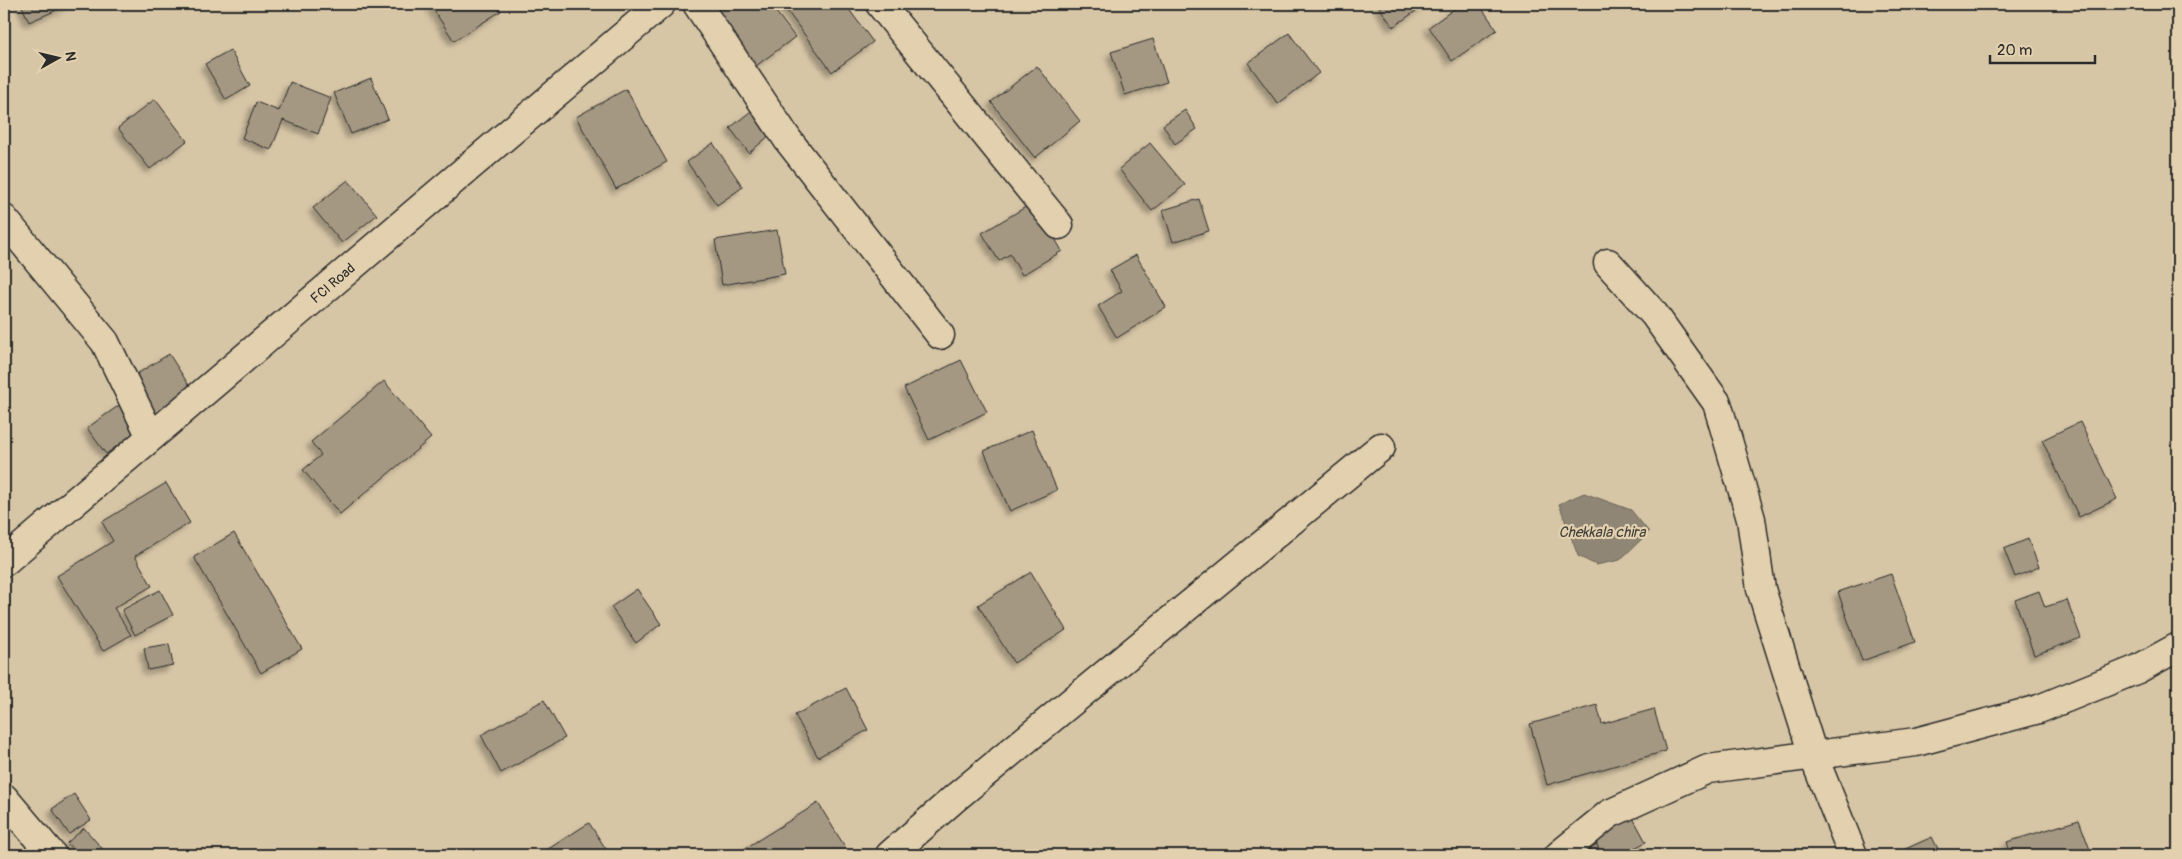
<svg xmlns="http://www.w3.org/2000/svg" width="2182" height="859" font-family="Pangolin,sans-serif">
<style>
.water{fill:#908674;stroke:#686257}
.building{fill:#a49882;stroke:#2b2b2b;filter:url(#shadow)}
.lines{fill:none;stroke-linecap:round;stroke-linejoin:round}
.minor-casing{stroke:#2b2b2b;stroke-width:31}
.minor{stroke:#e2d0ae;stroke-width:28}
.labels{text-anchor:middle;stroke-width:4.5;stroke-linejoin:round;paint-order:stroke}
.street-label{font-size:14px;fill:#2b2b2b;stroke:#e2d0ae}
.water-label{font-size:15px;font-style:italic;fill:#44423d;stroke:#e2d0ae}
</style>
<defs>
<filter id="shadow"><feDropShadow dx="-4.5" dy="4.5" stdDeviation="2.5" flood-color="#0004"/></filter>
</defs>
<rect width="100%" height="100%" fill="#d7c6a6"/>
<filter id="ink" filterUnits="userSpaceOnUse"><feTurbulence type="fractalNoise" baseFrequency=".02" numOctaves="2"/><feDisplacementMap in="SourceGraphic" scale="10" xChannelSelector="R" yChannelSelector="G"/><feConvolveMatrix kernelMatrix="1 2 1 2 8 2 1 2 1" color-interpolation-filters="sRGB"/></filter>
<g filter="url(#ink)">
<path class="water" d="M1584 493 1631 510 1649 532 1620 560 1596 565 1578 556 1559 504Z"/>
<path class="building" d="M21 4H71L29 22Z
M435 4H496L501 11 454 41 431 6Z
M706 4H770L795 37 752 69Z
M782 4H845L873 42 832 72Z
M1377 4H1426L1393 27Z
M1461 4H1479L1497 30 1452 61 1429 27Z
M1289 33 1319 73 1278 104 1248 63Z
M1153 39 1167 82 1125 95 1111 52Z
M230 50 250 86 226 100 205 64Z
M1037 66 1080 121 1035 158 991 102Z
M371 78 388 119 351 134 334 93Z
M290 82 331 98 318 134 283 120 271 150 242 138 256 102 279 111Z
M626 89 667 162 616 189 576 117Z
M155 99 187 141 150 169 118 128Z
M1185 110 1197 129 1175 144 1163 125Z
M751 111 770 135 749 153 730 128Z
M713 143 743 187 717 205 687 162Z
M1150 143 1185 185 1152 211 1119 169Z
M348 180 377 215 342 243 313 208Z
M1199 199 1209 231 1173 242 1163 210Z
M1034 202 1062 251 1022 275 1010 254 999 261 982 233Z
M777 230 785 274 722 285 715 240Z
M1136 255 1166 307 1117 338 1098 306 1122 291 1110 270Z
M169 354 194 393 157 417 132 377Z
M961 360 987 412 929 440 904 388Z
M384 381 431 438 340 514 303 470 321 455 311 442Z
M121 404 139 430 106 454 87 428Z
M2080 422 2117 499 2079 517 2042 440Z
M1032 430 1057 490 1010 511 984 451Z
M166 483 190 523 135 556 152 586 114 608 131 635 103 651 57 576 113 541 102 522Z
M234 533 302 649 261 673 194 557Z
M2028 539 2039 567 2015 577 2004 549Z
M1031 572 1066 630 1014 663 978 605Z
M1891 574 1915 642 1862 661 1838 592Z
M637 589 661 624 636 643 611 607Z
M160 590 173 615 135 635 122 610Z
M2039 591 2045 607 2067 600 2081 638 2034 655 2015 600Z
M169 644 173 665 148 670 144 648Z
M846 688 868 730 818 757 795 715Z
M544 700 565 738 501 773 481 735Z
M1597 705 1602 724 1654 709 1666 751 1547 785 1530 724Z
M74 794 91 820 69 834 52 809Z
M818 803 850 855H748L744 849Z
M1632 816 1646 842 1621 855H1602L1593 837Z
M2079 820 2092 855H2011L2007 842Z
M589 823 610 855H544L542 853Z
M84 828 108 855H78L67 843Z
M1932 837 1941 855H1892Z"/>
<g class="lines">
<g class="minor-casing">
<g id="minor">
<path d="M697 4 788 140 940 335"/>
<path d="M880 4 1059 225"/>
<path d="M4 219 105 342 151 437"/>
<path d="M1608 263 1654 314 1717 403 1751 519 1761 589 1813 755 1853 855"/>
<path id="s1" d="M4 562 661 4"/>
<path d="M4 798 52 855"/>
<path d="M890 855 955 798 1381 447"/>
<path d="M1559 855 1609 814 1708 769 1916 742 2039 709 2138 669 2178 647"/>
</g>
</g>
<use href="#minor" class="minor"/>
</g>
</g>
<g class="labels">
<g class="street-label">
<text dy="5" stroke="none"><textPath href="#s1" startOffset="431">FCI Road</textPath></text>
</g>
<g class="water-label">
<text x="1602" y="537">Chekkala chira</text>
</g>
</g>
<rect width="2182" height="859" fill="none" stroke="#e2d0ae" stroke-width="20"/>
<rect x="10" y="10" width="2162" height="839" fill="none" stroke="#2b2b2b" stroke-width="2" filter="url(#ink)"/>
<g transform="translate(58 58) rotate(82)" stroke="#e2d0ae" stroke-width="4" paint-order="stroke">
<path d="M0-4L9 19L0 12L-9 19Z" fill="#2b2b2b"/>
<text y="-8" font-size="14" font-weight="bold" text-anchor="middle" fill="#2b2b2b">N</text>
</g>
<path d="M1990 55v8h105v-8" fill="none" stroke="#2b2b2b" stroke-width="2.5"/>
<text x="1997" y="55" font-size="15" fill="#2b2b2b" stroke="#e2d0ae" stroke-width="4" paint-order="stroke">20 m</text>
</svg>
